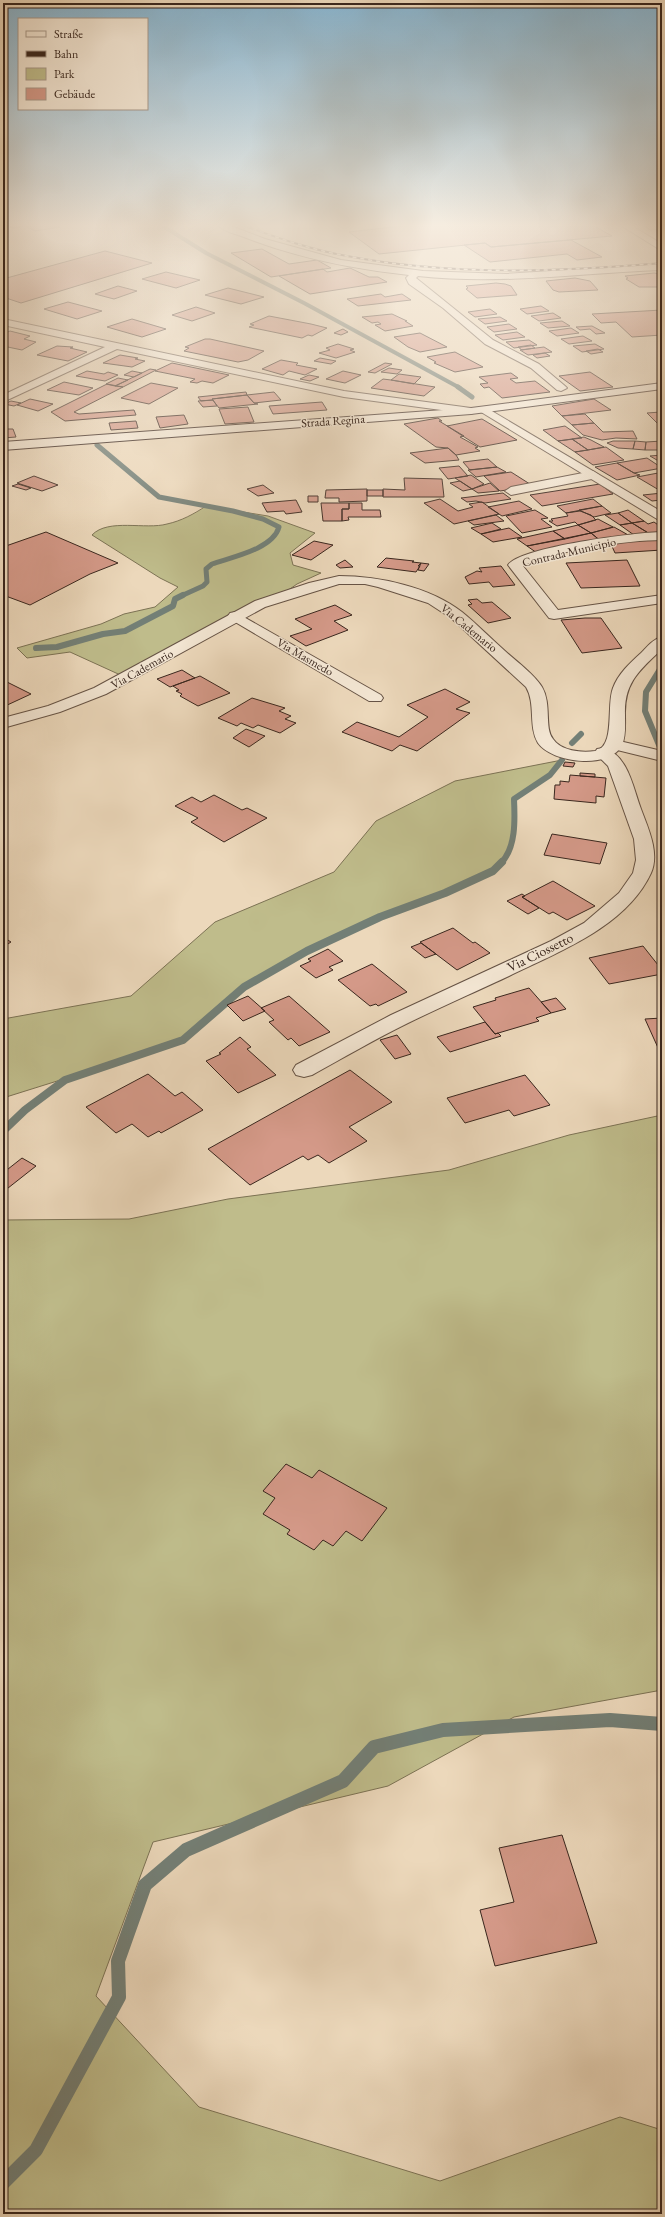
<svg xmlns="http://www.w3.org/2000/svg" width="665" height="2217" font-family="'EB Garamond',serif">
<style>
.green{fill:#bfbc8b;stroke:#7c7254}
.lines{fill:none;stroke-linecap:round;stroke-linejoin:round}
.stream-far4{stroke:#737f76;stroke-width:4}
.stream-far3{stroke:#737f76;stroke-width:5}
.stream-far2{stroke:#737f76;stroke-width:6}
.stream-far1{stroke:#737f76;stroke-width:8}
.stream{stroke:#737f76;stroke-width:14}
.building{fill:#d49988;stroke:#3a271e}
.minor-casing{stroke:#665345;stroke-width:2}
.tertiary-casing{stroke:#665345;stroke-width:2}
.secondary-casing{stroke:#3a271e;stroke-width:2}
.minor{fill:#f3e6d3;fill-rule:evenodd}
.tertiary{fill:#f3e6d3;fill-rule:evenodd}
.secondary{fill:#f3e6d3;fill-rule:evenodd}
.rail-casing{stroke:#3a271e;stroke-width:2}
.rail{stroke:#f3e6d3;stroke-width:1.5;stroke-dasharray:4;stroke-linecap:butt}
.labels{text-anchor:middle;stroke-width:3;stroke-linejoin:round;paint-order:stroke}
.far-street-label{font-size:12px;fill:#3a271e;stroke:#f3e6d3}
.street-label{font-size:14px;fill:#3a271e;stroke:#f3e6d3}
</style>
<rect width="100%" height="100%" fill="#ecd8bb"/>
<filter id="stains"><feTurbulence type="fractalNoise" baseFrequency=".005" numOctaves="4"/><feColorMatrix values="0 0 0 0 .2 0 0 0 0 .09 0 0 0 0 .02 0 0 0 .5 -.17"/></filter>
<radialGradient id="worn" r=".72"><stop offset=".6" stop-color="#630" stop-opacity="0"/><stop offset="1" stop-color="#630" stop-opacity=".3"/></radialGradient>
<path class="green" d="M206 506 268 516 315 533 290 553 293 565 321 573 297 584 277 598 127 678 70 652 27 658 17 648 101 624 124 614 155 607 178 587 160 578 92 535C108 518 146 530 167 524 181 521 194 514 206 506Z
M562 760 550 775 516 796 514 799C515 820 517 850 500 866 485 879 453 890 434 897 369 923 304 948 245 987 219 1004 201 1031 172 1045L3 1098V1019L131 996 215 922 334 872 376 821 455 781Z
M662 1115V1690L514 1717 388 1786 153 1842 96 1996 199 2107 440 2181 620 2117 662 2130V2214H3V1220L129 1219 228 1199 449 1170 569 1135Z"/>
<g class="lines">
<path class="stream-far4" d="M163 226 206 253 304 303 460 388"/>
<path class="stream-far3" d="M458 387 472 397
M97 445 159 497 233 511 263 519 279 527C273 549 232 557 212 564L206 569 207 582 203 586 181 596"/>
<path class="stream-far2" d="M36 648 57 647 103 634 125 631 173 606 175 599 183 595
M662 666 646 692 645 711 662 752
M572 743 581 734
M501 863C516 848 515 820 514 799L550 775 562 760"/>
<path class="stream-far1" d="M3 1131 25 1110 65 1080 183 1040 244 987 307 951 380 917 445 893 493 871 502 862"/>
<path class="stream" d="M3 2183 36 2150 119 1997 118 1961 145 1885 186 1850 343 1781 374 1747 443 1730 610 1720 662 1724"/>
</g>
<path class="building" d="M7 226H58L60 227 35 231 26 226 13 228Z
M402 226H594L612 236 491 247 485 243 379 254 349 232Z
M644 226H662V229L650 230Z
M571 240 602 257 577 260 567 254 490 262 464 245 485 243 491 247Z
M262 249 289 264 317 260 331 268 271 277 231 253Z
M105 251 152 263 21 303 3 297V279Z
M350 268 369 277H378L387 282 310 294 279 276 323 269 327 272Z
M166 272 200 280 176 288 142 279Z
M654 273 662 274V287H639L626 279 628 278 625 276Z
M575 278 590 281 598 290 559 292 553 290 546 281Z
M496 283 505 284 511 286 517 295 477 298 466 289 468 288 466 286Z
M118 286 137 291 114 299 95 294Z
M228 288 264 297 241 304 205 295Z
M381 294 385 297 402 294 411 300 358 306 347 299Z
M68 302 102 311 77 319 44 309Z
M541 306 549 311 527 314 520 309Z
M196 307 215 313 192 321 172 315Z
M490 309 497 314 475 317 468 312Z
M662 310V335L632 337 616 322 601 323 592 314Z
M553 313 561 318 539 321 531 316Z
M392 314 407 321H405L413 326 385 331 375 325 381 324 378 322 372 323 362 317Z
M269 316 311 324 327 328 312 336 308 335 302 338 249 327 254 325 250 324Z
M500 317 507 321 485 324 478 319Z
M132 319 166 329 142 337 107 327Z
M562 321 570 326 548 328 540 323Z
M509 324 517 329 494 332 487 327Z
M592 326 605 333 596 334 590 329 580 330 576 327Z
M571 328 579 333 557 336 549 331Z
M343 329 348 332 341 335 334 333Z
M10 331 30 336 24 339 36 342 22 350 3 346V344L7 342 3 341V334Z
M517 332 525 337 503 340 495 335Z
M420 333 447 347 420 352 408 347 394 337Z
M583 336 592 341 569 344 561 339Z
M205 339H210L264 351 248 360 238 362 184 351 189 348 185 347Z
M529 340 537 345 514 348 506 342Z
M338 344 354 349 350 350 355 352 336 358 319 353 330 350 326 348Z
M595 344 604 349 582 352 573 346Z
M531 345 535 348 522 350 518 347Z
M57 346 73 347 70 348 87 352 68 361 37 355Z
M544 347 552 352 528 355 520 350Z
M598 349 603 352 591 354 586 351Z
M455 352 483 367 455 372 434 363 436 362 427 357Z
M545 353 550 356 537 358 533 355Z
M120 355 138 358 135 359 145 361 132 367 103 363Z
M320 358 336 361 331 364 314 361Z
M281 360 298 363 296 365 317 369 305 375 289 371 283 375 262 369Z
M172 363 229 375 213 383 202 381 197 383 190 382 195 379 155 371Z
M385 363 392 364 375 373 368 372Z
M389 368 402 370 397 374 381 372Z
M150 369 156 370 123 387 115 386Z
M87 371 104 374 108 372 118 375 105 381 76 376Z
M132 371 142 373 134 377 124 375Z
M343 371 361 375 345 383 326 379Z
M590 372 613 387 580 391 559 376Z
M511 373 518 378 510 379 516 383 535 381 550 392 502 398 489 387 484 388 480 384 488 383 479 377Z
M399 374 421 377 414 384 391 380Z
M309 375 319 377 310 381 300 379Z
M118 378 128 380 115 386 106 384Z
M383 379 391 380 435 387 424 396 371 388Z
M64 382 93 388 79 395 47 390Z
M151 383 178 388 149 404 121 398Z
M107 384 123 387 74 412 79 414 134 410 136 415 65 421 51 412Z
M246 392 247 395 212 399 213 400 201 401 198 397Z
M274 392 281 400 254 403 247 395Z
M247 395 254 403 258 404 219 408 212 399Z
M30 399 53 404 38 411 17 405Z
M594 399 611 410 562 416 552 406Z
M213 400 217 406 203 407 198 401Z
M11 401 21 403 14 406 4 404Z
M322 402 327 410 273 414 269 406Z
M248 407 254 422 225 424 219 409Z
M661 412 662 423H657L647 413Z
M585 414 594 423 572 425 562 416Z
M184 415 188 424 160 428 156 417Z
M438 418 442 421H439L464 436 460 437 478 447 475 448 480 451 456 455 448 448 436 447 404 424Z
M482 419 517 440 480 447 447 426Z
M136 421 138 428 111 430 109 423Z
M594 423 603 432 633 431 637 439 616 438 602 440 583 435 572 425Z
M565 426 582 438 558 441 543 430Z
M3 429H13L16 437 3 438Z
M584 437 591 440 604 447 588 450 572 439Z
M572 439 588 450 575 452 558 441Z
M613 441H635L633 449 618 448 607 443Z
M635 441 646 442 645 450 633 449Z
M662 441V450H645L646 442Z
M606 447 624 460 593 465 575 452Z
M448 448 456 455 459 460 425 463 410 453Z
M662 455V463L650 456Z
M647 458 662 468 634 473 617 463Z
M488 459 497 467 470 470 463 462Z
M617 463 634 473 640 475 617 480 595 467Z
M459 466 468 476 448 479 439 468Z
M497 467 506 472 476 477 468 470Z
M511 472 533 486 500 491 484 476Z
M658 473 662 476V489L659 490 637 477Z
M471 475 484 484 472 489 455 478Z
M34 476 58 485 42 491 17 483Z
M404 478 442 479 444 497H383V489L405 490Z
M460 481 472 489 463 491 450 483Z
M490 483 499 491 478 493 472 489Z
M18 484 31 488 26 490 12 486Z
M600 484 613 494 542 506 530 495Z
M263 485 274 493 258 496 247 489Z
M367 489V501L339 502V498H325L326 490Z
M367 490H383V496H367Z
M503 493 511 499 485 503 476 501 467 502 461 498Z
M662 493 661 500 652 501 643 495Z
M308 496H318V502H308Z
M440 499 458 511 473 507 469 504 482 502 499 514 454 524 424 503Z
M593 499 602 506 566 513 557 506Z
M296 500 302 512 286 514 284 511 267 512 262 503Z
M519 501 532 509 502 516 488 507Z
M321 503H349V509H342V521H323Z
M349 503H362V510H380L381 517H348L349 520 342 521V509H349Z
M602 506 611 513 594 517 579 510Z
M535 510 548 518 541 519 552 527 522 533 506 516Z
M628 510 644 521 632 523 618 513Z
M580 511 591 515 596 520 578 525 575 522 557 526 549 521H553L551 519 568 516 566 513Z
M618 513 632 523 620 525 605 515Z
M496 515 504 521 474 525 468 521Z
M598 519 613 527 591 533 578 525Z
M644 521 648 524 654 522 661 527V532L650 534 632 523Z
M492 523 501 529 481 534 471 528Z
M632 523 650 534 634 535 620 525Z
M578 525 591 533 565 539 553 531Z
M614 527 630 536 602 542 591 533Z
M509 528 522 537 493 542 481 534Z
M553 531 565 539 527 546 517 539Z
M46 532 118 563 90 574 30 605 3 595V547Z
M591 533 602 542 537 553 527 546Z
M656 538 662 544V550L615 553 610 542Z
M314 541 333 545 311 560 292 555Z
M386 558 414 561 412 562 421 563 418 566H420L416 572 377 567Z
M345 560 353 567 340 568 336 565Z
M627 560 640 586 581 588 566 563Z
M421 563 429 564 424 571 418 570Z
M501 566 515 585 493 587 489 582 469 584 465 577 477 571 482 572 479 568Z
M477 599 482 603 492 602 511 618 488 623 468 605 472 604 468 600Z
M335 605 352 615 334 621 348 630 306 646 290 636 312 629 295 619Z
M585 618H601L622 648 582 653 561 620Z
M182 670 195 678 170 687 157 679Z
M200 676 230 693 198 706 180 696 182 694 176 691 179 690 173 686Z
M3 680 31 694 3 707Z
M445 689 470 702 456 709 470 713 417 751 400 745 392 751 342 732 357 722 399 737 428 717 407 705Z
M252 698 285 708 279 711 291 716 285 719 296 723 280 733 258 725 253 728 241 723 237 726 218 718Z
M246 729 265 736 249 747 233 738Z
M565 762 575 763 573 767 563 766Z
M580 773 595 774V777L580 776Z
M570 775 606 778 604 797 596 796V803L554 799 555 785H560V781L569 782Z
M214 795 242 810 247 808 267 818 224 842 191 822 198 818 175 806 192 797 201 802Z
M552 834 607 843 600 864 544 855Z
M660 870H662V896H659Z
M553 881 595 906 567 920 553 912 549 914 522 897Z
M522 894 525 896 522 897 539 908 528 914 507 901Z
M453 928 473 943 475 942 490 953 457 970 420 942Z
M3 937 11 942 3 947Z
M421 943 436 954 425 958 411 947Z
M643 946 662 970V974L609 984 589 958Z
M328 949 343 961 329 967 333 970 316 978 300 966 311 961 308 959Z
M372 964 407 992 378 1006 376 1004 370 1006 338 980Z
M529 988 551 1013 536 1018 539 1021 495 1034 473 1007 496 1000 495 998Z
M248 996 265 1011 243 1021 227 1005Z
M289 996 330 1032 299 1046 291 1038 288 1040 269 1022 274 1020 261 1008Z
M556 998 566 1009 551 1013 541 1002Z
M662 1018V1049L659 1050 645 1019Z
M485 1022 495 1034 498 1033 501 1036 450 1052 437 1037Z
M397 1035 411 1054 395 1059 380 1040Z
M240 1037 251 1047 247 1049 276 1075 238 1093 206 1061 221 1054 219 1053Z
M350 1070 392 1102 349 1127 367 1141 329 1163 318 1155 308 1160 303 1156 250 1185 208 1149Z
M148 1074 175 1096 182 1092 203 1110 161 1133 159 1131 148 1137 132 1124 116 1133 86 1107Z
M525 1075 550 1105 514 1116 509 1110 465 1123 447 1098Z
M22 1158 36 1166 3 1192V1173Z
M286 1464 312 1478 319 1470 387 1508 362 1541 346 1531 333 1546 323 1540 314 1550 287 1534 290 1530 263 1514 275 1498 263 1491Z
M562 1835 597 1943 495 1966 480 1910 514 1902 499 1848Z"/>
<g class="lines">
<g class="minor-casing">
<path id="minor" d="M219 226H231L265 239 341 260 423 271 506 274 662 264V270C581 273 500 285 418 276L416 278 493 340 539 364 565 386 567 388 561 391 557 390 531 368 485 344 443 308 409 284 406 278 409 275C353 269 297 258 244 237 236 234 225 232 219 226Z
M3 319 344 391 471 408 477 411 471 414 344 397 117 349 3 402V395L105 347 3 325Z
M593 471 599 475 597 478 511 495 505 491 511 487Z
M662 532V540C630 540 551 551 523 566L558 610 662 595V603L554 619 549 618 508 565C520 547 638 532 662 532Z
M235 612 381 695 383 698 381 701H369L230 619 228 616 230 613Z
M615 740 662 751V761L609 748 607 745 609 742Z
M603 748C628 754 633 788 641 809 648 828 660 853 651 873 626 927 558 952 509 976 475 992 441 1007 408 1023 375 1039 343 1058 312 1075L304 1077 296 1075 293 1070 296 1065 391 1015 551 941 584 923 619 893 633 873 636 860 634 839 608 766 595 753 597 749Z"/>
</g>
<g class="tertiary-casing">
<path id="tertiary" d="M622 226H632L662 244V251Z
M485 407 662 512V522L481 412 479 410 481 408Z
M339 576C379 576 430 587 462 612 477 624 490 638 505 651 517 662 533 673 542 687 552 704 544 728 553 739 561 751 582 753 595 751 616 747 606 705 613 688 618 674 630 663 641 653 647 647 653 639 662 637V649C640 670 624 682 625 715 625 725 626 736 622 745 610 770 552 763 538 743 528 726 536 704 526 687L451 618 428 603 378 587 365 584H339L265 607 106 694 60 712 3 728V718L48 706 94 688 255 601 309 583Z"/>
</g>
<g class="secondary-casing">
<path id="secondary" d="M662 383V389L471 414 3 450V442L471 408Z"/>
</g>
<use href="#minor" class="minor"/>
<use href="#tertiary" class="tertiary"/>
<use href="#secondary" class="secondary"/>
<g class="rail-casing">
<path id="rail" d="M245 226C278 238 312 250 347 256 451 276 557 272 662 263"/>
</g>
<use href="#rail" class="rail"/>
</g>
<linearGradient id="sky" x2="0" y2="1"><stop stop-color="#88b6d2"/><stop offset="0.42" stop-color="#f6ede0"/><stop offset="1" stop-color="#f6ede0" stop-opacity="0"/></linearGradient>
<rect width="665" height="537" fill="url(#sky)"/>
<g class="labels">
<g class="far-street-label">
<text transform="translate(333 421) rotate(-4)" y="4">Strada Regina</text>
<text transform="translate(569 552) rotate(-13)" y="4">Contrada Municipio</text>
<text transform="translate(469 628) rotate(39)" y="4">Via Cademario</text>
<text transform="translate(305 657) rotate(30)" y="4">Via Masmedo</text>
<text transform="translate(142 669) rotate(-29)" y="4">Via Cademario</text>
</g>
<g class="street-label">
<text transform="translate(540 952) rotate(-26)" y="5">Via Ciossetto</text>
</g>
</g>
<rect width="665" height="2217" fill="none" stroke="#ecd8bb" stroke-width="16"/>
<rect x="4" y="4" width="657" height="2209" fill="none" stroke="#3a271e" stroke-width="2"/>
<rect x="8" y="8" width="649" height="2201" fill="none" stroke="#3a271e"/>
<rect x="18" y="18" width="130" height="92" fill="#f3e6d3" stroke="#a99a8b"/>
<rect x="26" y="31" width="20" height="6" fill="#f3e6d3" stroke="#a99a8b"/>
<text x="54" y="38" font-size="12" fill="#3a271e">Straße</text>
<rect x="26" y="51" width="20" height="6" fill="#3a271e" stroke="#a99a8b"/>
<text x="54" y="58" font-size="12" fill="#3a271e">Bahn</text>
<rect x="26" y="68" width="20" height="12" fill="#bfbc8b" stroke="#a99a8b"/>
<text x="54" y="78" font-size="12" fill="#3a271e">Park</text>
<rect x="26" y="88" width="20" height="12" fill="#d49988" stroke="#a99a8b"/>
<text x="54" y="98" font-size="12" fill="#3a271e">Gebäude</text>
<rect width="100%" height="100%" filter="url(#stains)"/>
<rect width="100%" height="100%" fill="url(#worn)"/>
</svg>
